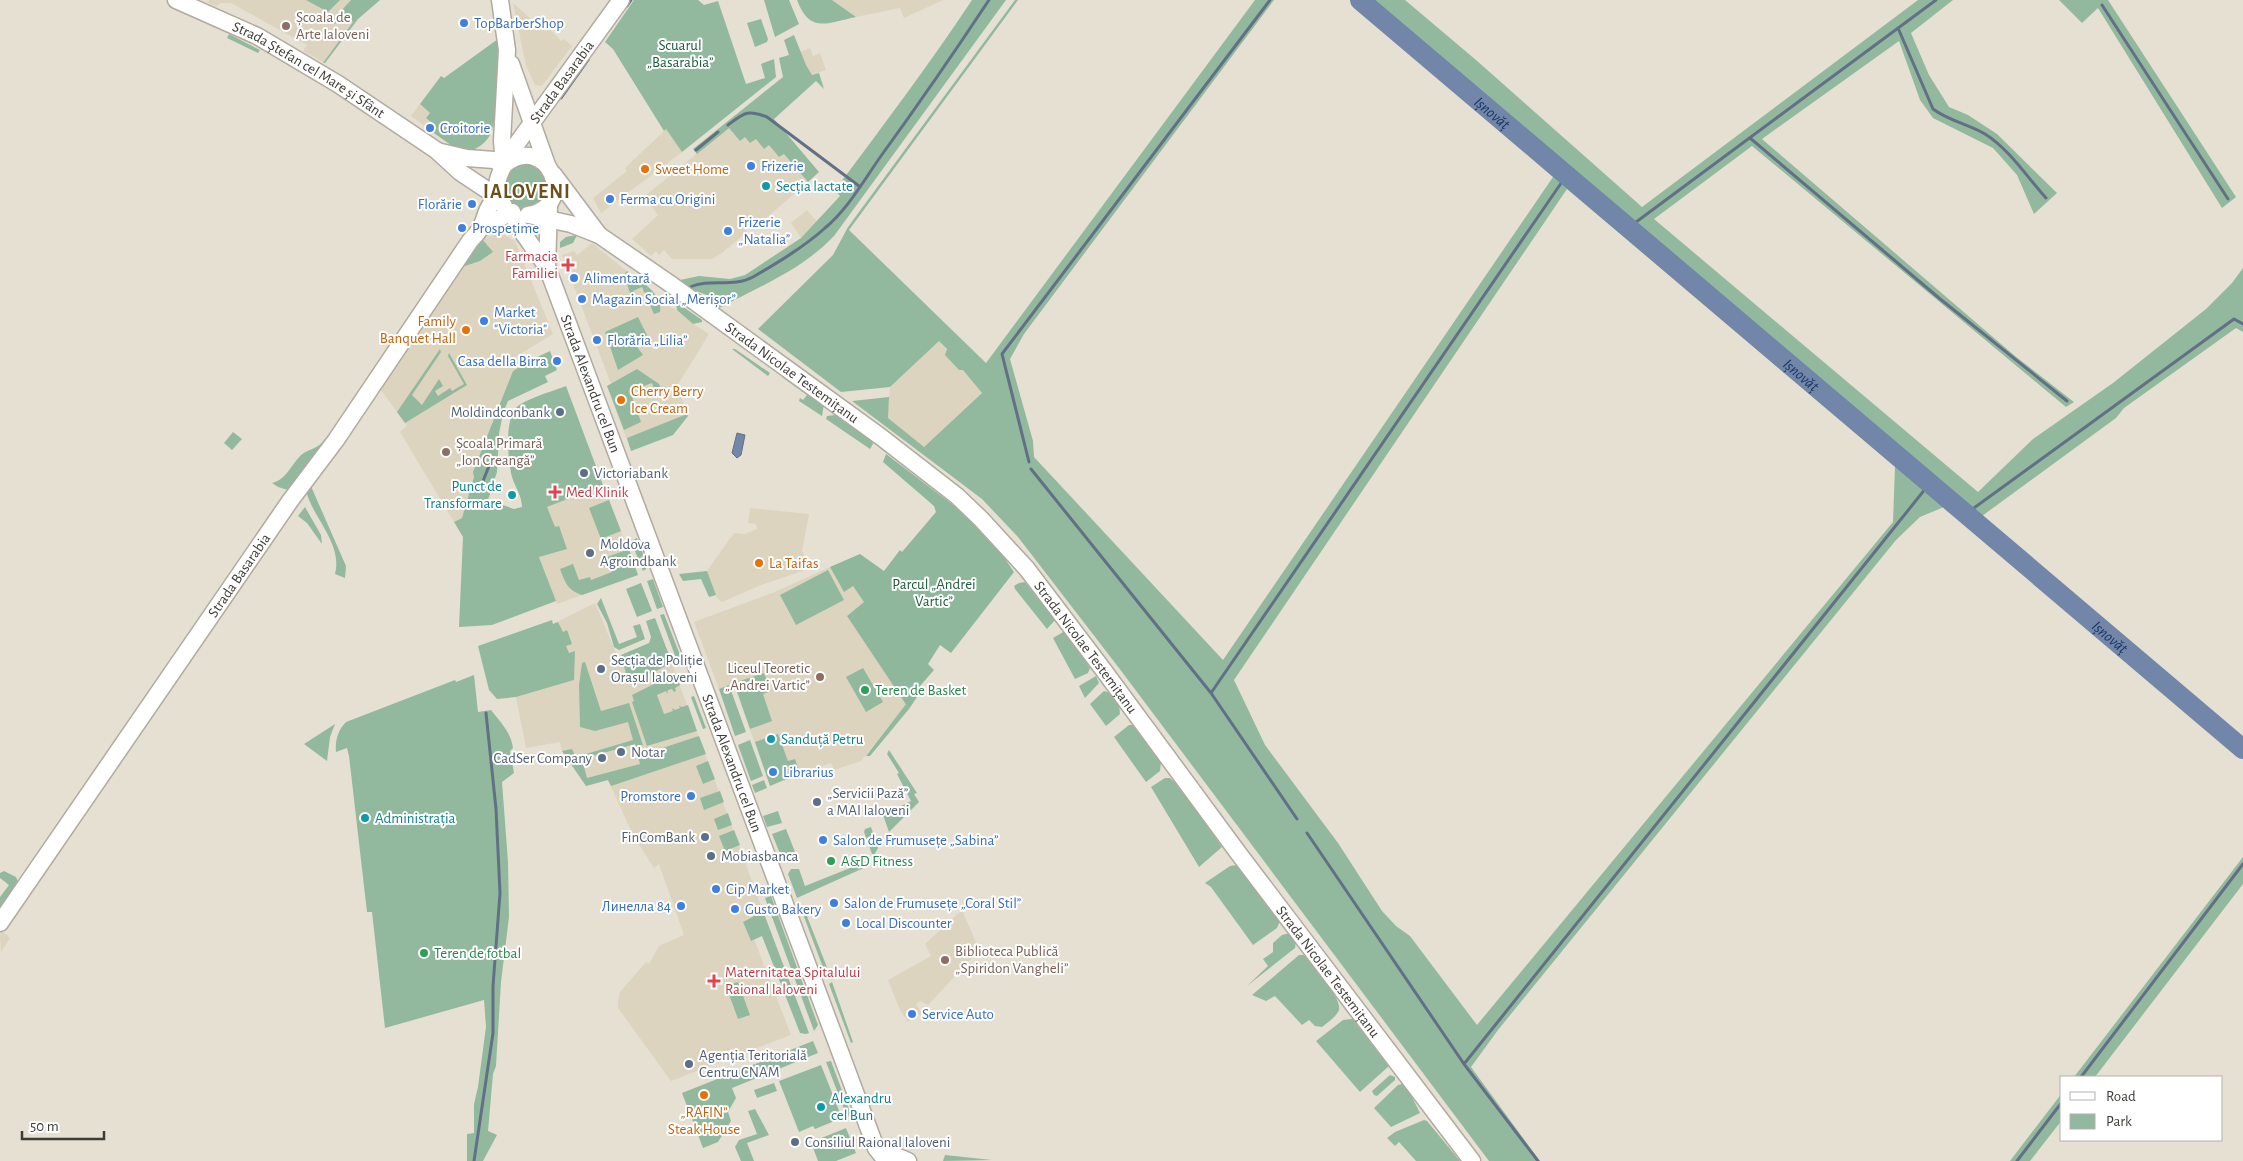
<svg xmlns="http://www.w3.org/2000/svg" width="2243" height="1161" font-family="'Alegreya Sans',sans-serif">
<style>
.built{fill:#dcd4bf}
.green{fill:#92b99e;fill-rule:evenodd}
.forest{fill:#8eb79b}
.water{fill:#7186a9;stroke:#627086}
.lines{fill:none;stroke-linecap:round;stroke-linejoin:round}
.stream{stroke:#627086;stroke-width:3}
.river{stroke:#7186a9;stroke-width:20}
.secondary-casing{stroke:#b0ab9e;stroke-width:19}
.secondary{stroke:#fff;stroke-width:16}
.shop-dot{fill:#3f7fe0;stroke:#fff;stroke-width:2}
.education-dot{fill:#8d6e63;stroke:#fff;stroke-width:2}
.food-dot{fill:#e8710a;stroke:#fff;stroke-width:2}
.culture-dot{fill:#0f9aa8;stroke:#fff;stroke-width:2}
.health-dot{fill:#e0444e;stroke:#fff;stroke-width:2}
.service-dot{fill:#5c6f8a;stroke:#fff;stroke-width:2}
.leisure-dot{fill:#2e9e5b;stroke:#fff;stroke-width:2}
.labels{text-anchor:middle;stroke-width:4;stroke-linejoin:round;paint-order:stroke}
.education-label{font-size:15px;fill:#785e54;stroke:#fff;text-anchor:start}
.shop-label{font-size:15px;fill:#366cbe;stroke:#fff;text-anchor:start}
.park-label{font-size:15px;fill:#1d5d39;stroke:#fff}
.street-label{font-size:15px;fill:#3e3c36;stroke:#fff}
.food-label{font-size:15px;fill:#c56008;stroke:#fff;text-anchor:start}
.culture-label{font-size:15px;fill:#0d838f;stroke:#fff;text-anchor:start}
.health-label{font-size:15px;fill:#be3a42;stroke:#fff;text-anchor:start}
.service-label{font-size:15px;fill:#4e5e75;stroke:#fff;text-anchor:start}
.leisure-label{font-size:15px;fill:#27864d;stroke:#fff;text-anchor:start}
.water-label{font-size:16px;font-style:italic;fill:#193564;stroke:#fff}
.district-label{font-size:20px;font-weight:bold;letter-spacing:1px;fill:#6b5119;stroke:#fff}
</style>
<rect width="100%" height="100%" fill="#e5e0d2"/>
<path class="built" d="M209 0H380L358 19 325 63 303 51 307 45 231 3H221L216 6 208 3Z
M832 0H943L904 18 900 8 856 17Z
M513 3 545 31 549 28 561 41 564 39 572 46 542 86 535 85 526 66Z
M810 48 813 56 820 53 826 70 812 75 806 65 800 52Z
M420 104 430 113 436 126 431 131 411 116Z
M729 127 745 137 756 138 784 153 808 182 759 224 753 217 742 226 747 232 722 253 712 259H672L664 250 659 255 656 251 651 256 632 239 658 215 644 197Z
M666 129 682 152 601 213 593 198 627 171 625 168Z
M807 210 817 222 801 238 791 223Z
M500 233 515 241 553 334 512 359 518 368 513 371 474 477 462 518 454 522 400 432 407 426 381 390 384 382 462 266 482 239Z
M592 243 656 295 660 302 677 310 693 324 709 334 677 386 688 416 673 435 631 451 607 386 611 384 562 255 574 251 577 255Z
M939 340 982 393 924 447 887 418 890 387Z
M603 485 638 575 557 604 539 556 537 511Z
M750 508 809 514 802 551 811 568 761 585 722 602 717 598 707 571 734 533 745 534 757 529 756 524 748 523Z
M830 567 844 591 853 586 864 602 847 616 906 704 861 761 834 770 831 763 770 786 734 684 719 689 694 622 775 592Z
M595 603 618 658 663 640 763 911 753 915 743 922 751 940 754 939 791 1035 671 1081 618 1008V1002L620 992 646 962 649 964 659 946 684 935 659 864 654 868 633 835 608 780 586 786 562 751 560 742 526 748 516 697 574 680 553 624Z
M962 910 977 945 972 958 928 1005 920 1001 916 1004 922 1013 908 1022 900 1010 888 980 931 956 925 944Z
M2 931 10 938 1 952 0 935Z"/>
<path class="green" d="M306 0H340L328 12Z
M351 0H380L358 19 325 63H323L353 22 343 14 335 24 332 21Z
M634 0H698L704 5 718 1 746 84 765 78 761 64 774 59 776 77 682 152 666 129 664 131 613 49 605 42Z
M764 0H789L799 24 775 37Z
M797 0H832L856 17C827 23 810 34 797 0Z
M972 0H1006L834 236C803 269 759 287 719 308 715 304 710 296 704 294 695 290 688 290 680 280L699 276 730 279 745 275 801 238 840 196 835 190C882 127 929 65 972 0Z
M1015 0H1018L849 230 986 363 1255 0H1274L1024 334 1010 359 1033 441 1034 457 1223 660 1553 177 1350 0H1405L1476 60 1642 207 1918 0H1953L1911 33 1929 75 1949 107 1968 115 1997 134 2057 193 2034 214 2017 175 1993 148 1933 118 1920 100 1899 41 1762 139 2015 356 2074 402 2066 407 1752 146 1654 219 1978 492 2033 439 2113 383 2206 309 2232 283 2243 268V332L2236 328 2124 408 2116 418 1982 516 2243 738V759L1944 507 1920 517 1896 540 1498 1030 1471 1067 1540 1161H1489L1119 668 1018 537 982 499 852 401 889 397 888 418 924 447 982 393 963 370H959L945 355 947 349 939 341 890 387 841 392 758 329 833 255 848 227ZM1567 189 1895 466 1893 522 1477 1025 1410 936 1396 926 1382 911 1338 843 1265 745 1234 680Z
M2059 0H2108L2236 197 2222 208 2098 8 2082 23Z
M761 19 768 39 767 42 755 47 747 23Z
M229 34 260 50 258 53 227 38Z
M794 35 806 65 812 75 819 73 824 89 816 81 774 119 819 172 808 182 784 154 779 157 769 145 764 149 756 139 750 143 745 137 740 141 729 128 697 154 693 149 783 77 779 58 789 55 784 40Z
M498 39C497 64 500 113 490 135 486 143 478 148 469 152L455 148 431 131 436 126 426 118 430 113 420 104 441 76 444 78Z
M531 161 549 177 544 201C540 203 535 207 530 209 507 215 495 179 508 168 513 164 524 163 531 161Z
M577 235 573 243 560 248V242L566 237Z
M482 239 493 252 480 261 462 267Z
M627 271C641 282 663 293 660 312L654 314 642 287 633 291 634 294 631 296 624 275Z
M676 302 702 320V322L693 324 677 310Z
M638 317 647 335 636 345 643 355 618 370 605 332Z
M440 349 441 352 412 395 422 405 439 379 443 386 435 391 438 396 450 388 452 391 464 384 448 356 449 353 467 385 405 423 397 412Z
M732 349H735L770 373 768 376Z
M550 351 557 370 545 376 548 382 508 401 503 413 499 434 497 472 488 500 514 509 522 507C522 496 515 487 512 477 508 461 504 422 516 408 524 399 554 391 566 386L603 485 547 507 555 527 559 526 567 549 539 557 556 601 492 625 459 627 463 537 454 522 462 518 474 477 473 472 513 371 529 361Z
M637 369 659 384 663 393 656 395 652 383 630 391 641 422 624 430 607 386Z
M782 377H784L824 404 822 416 799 401 800 398 803 400 807 395Z
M687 414 688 416 673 435 631 451 627 438Z
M835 415 872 441 873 444 870 449 826 419 827 416Z
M233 432 242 439 232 450 224 443Z
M325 439 327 444 288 490 278 487 272 483C286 480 291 465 301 455 310 448 317 450 325 439Z
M310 484 346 566 345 578 335 574C343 544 313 518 306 491Z
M609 500 621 531 601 539 589 508Z
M305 507 321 535 322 544 307 523 298 516Z
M637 538 647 564 646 569 643 571 631 541Z
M629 549 638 575 582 595C567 590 565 582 560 569L573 564 579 580 590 577 591 580 612 572 607 557Z
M828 570 844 600 796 625 780 595Z
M707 571 716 595 709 597 701 579 683 581 679 574Z
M653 579 663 607 657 609 647 581Z
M1025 582 1055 620 1047 629 1015 589 1014 586 1019 583Z
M641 583 652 611 637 617 626 589Z
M601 598 619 644 637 637 633 626 640 624 645 639 619 650 614 647 607 623 597 604Z
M664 614 682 660 677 661 660 615Z
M655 618 672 663 629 684 621 655 649 643 651 637 646 621Z
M552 620 553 624 558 622 563 632 567 630 572 644 566 646 569 653 575 651 574 680 516 697 497 699 489 690 478 646Z
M1065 631 1090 668 1088 673 1075 679 1053 638Z
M585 662 601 711 629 703 643 745 636 747 635 744 582 759 587 778 640 764 638 756 699 736 706 754 611 786 608 780 586 786 562 751 572 749 576 757 633 740 628 722 595 731 580 727 579 685 582 663Z
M863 668 883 702 866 712 846 677Z
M676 673 680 685 675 688 676 691 674 692 672 689 668 690 667 694 666 691 657 695 664 714 673 711 672 708 675 710 680 708 679 706 682 707 688 705 697 731 647 746 632 702 634 701 632 695Z
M764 673 771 691 763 694 772 721 750 729 734 683Z
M474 675 478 712 491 710C500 722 511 732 513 748L510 751 514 773 502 782 508 862 509 917 501 982 496 1066 493 1074 488 1131 497 1135 483 1161H467V1134L474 1133V1104L478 1087 486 1027 484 1000 385 1028 372 912H367L349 756 347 748 336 752C335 740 338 730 346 722L455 680 456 682Z
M1096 676 1099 683 1085 698 1079 686Z
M729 685 746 732 735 736 719 689Z
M1104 691 1111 693 1119 704 1120 714 1106 726 1090 704Z
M694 696 706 728 703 729 691 697Z
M906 704 909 709 870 756H866Z
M335 724 330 737 327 761 304 744Z
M1129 725H1135L1161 762 1160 771 1146 782 1114 737Z
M778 734 788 761 795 759 800 773 770 786 755 742Z
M750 740 763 776 751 781 738 745Z
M889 750 917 793 914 794 919 802 889 832 883 815 911 801 897 774 899 773 887 754Z
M708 761 715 779 703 784 696 766Z
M1165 778H1170L1183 790 1222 847 1199 867 1151 787Z
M764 780 767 788 755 793 752 785Z
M720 791 724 802 704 810 700 798Z
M778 811 782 823 767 827 763 816Z
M728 813 732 825 718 830 714 819Z
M871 827 878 848 873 857 864 832 865 829Z
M786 829 795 852 793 857 783 861 772 834Z
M734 830 740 845 725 851 719 836Z
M2243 857V884L2095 1077H2074Z
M865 862 868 866 797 898 788 874 791 869H799L805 886Z
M1237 865 1280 921 1277 928 1253 945 1211 887 1205 883 1230 866Z
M4 871 16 877 19 884 0 910V897L9 885 0 878V873Z
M771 896 818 1025 814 1031 765 898Z
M800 906H803L828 970 825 973Z
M763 911 809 1033 806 1034 800 1033 762 936 751 941 743 922Z
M1290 933 1296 941 1295 948 1247 986 1268 966 1263 959 1273 952V943L1282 935Z
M1299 955H1304C1313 967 1342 997 1339 1010 1336 1017 1328 1022 1322 1027L1315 1026 1309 1020 1302 1025 1275 996 1266 1001 1252 995Z
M738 982 750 1015 738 1019 726 986Z
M832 982 853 1042 851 1043 829 984Z
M1351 1019H1355L1389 1066 1360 1092 1316 1041 1343 1020Z
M813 1041 818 1053 732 1088 736 1098 728 1112 731 1121 718 1142 703 1148 682 1093Z
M831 1061 851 1115 847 1117 826 1062Z
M821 1065 842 1118 815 1129 813 1126 799 1132 779 1081Z
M1390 1075 1395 1077V1080L1377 1096 1374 1095 1372 1091Z
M774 1083 777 1091 757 1098 754 1090Z
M1402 1084 1411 1095 1420 1113 1391 1127 1374 1108 1398 1085Z
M2062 1093V1120L2030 1161H2010Z
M755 1109 769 1135 747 1143 754 1161H741L735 1147 739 1140 757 1134 748 1111Z
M1424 1120 1427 1121 1460 1161H1416L1399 1142 1395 1146 1387 1138 1395 1132Z
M846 1128 856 1153 836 1161H818L812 1145 820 1142 819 1139Z
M945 1155 992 1160 943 1161Z"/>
<path class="forest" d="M886 454 961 511 1001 553 1014 572 951 653 940 645 928 664 934 670 920 686 919 694 909 709 847 616 864 602 853 586 844 592 830 567 860 554 884 571 900 550 902 552 936 512 934 506 883 462Z"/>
<path class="water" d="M737 433 745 435 741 455 737 458 732 453Z"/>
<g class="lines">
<path class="stream" d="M2102 5 2228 199
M627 6 631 0
M1898 28 1933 109C1949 121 1968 124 1985 134 2009 149 2027 177 2046 198
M561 98 588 60
M728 125C744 113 747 109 767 117L859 186
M1750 138 1939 298 2067 401
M696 150 718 132
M1628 228 1936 0
M690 287C710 278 733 288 753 277 777 263 804 247 825 228 848 209 864 180 881 156 918 105 954 53 989 0
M1029 462 1002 354 1270 0
M1031 469 1211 693 1297 819
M479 491 491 461
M1967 513 2234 319 2243 324
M1211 693 1566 176
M1307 833 1464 1064 1538 1161
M1464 1064 1930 483
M2081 1077 2243 864
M474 1161 493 1033V986L500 893 496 809 486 713
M2017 1161 2062 1102"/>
<path class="river" id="s1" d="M1360 0 2243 749"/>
<g class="secondary-casing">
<g id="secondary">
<path id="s2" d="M176 0 257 36 338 84 436 150 460 172 499 198"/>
<path d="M500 0 507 50 502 141 504 165"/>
<path d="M511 64 547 165"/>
<path d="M441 152 467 158 494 160 504 165"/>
<path d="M504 165C547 130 580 206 528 215"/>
<path d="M554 175 599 235"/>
<path id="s3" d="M504 206C489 184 502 169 513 149L621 0"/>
<path id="s4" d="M512 212 518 226 547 267 556 291C663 577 769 863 876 1148L886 1161"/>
<path id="s5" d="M529 215 571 224 599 235 669 283 881 437 957 496 981 519 1027 569 1102 668 1239 854 1472 1161"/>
<path d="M481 228 512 212"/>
<path d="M547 267 549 207"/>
<path id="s6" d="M0 923 290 501 336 440 470 241C473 237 478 233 480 229 487 217 485 205 499 198"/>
<path d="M876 1148 908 1161"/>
</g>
</g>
<use href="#secondary" class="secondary"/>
</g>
<g class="shop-dot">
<circle cx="464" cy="23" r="5"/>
<circle cx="430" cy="128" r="5"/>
<circle cx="751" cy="166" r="5"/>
<circle cx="610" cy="199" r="5"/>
<circle cx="472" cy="204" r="5"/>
<circle cx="462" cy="228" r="5"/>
<circle cx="728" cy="231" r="5"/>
<circle cx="574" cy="278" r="5"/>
<circle cx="582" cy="299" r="5"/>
<circle cx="484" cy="321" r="5"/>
<circle cx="597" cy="340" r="5"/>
<circle cx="557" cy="361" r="5"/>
<circle cx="773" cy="772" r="5"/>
<circle cx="691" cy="796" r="5"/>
<circle cx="823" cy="840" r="5"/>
<circle cx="716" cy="889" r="5"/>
<circle cx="834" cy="903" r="5"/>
<circle cx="681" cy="906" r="5"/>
<circle cx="735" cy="909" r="5"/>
<circle cx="846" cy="923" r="5"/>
<circle cx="912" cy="1014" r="5"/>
</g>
<g class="education-dot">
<circle cx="286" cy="26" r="5"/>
<circle cx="446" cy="452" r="5"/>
<circle cx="820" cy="677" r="5"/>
<circle cx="945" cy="960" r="5"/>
</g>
<g class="food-dot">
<circle cx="645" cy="169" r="5"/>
<circle cx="466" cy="330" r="5"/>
<circle cx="621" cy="400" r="5"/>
<circle cx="759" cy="563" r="5"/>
<circle cx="704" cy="1095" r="5"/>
</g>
<g class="culture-dot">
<circle cx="766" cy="186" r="5"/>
<circle cx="512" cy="495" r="5"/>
<circle cx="771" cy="739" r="5"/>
<circle cx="365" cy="818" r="5"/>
<circle cx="821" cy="1107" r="5"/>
</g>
<g class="health-dot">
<path d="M565.5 257.5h5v5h5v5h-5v5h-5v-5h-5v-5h5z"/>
<path d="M552.5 484.5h5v5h5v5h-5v5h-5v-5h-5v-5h5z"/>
<path d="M711.5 973.5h5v5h5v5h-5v5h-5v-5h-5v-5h5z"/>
</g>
<g class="service-dot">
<circle cx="560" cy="412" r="5"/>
<circle cx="584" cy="473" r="5"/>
<circle cx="590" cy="553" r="5"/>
<circle cx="601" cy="669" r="5"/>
<circle cx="621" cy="752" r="5"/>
<circle cx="602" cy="758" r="5"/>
<circle cx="817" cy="802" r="5"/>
<circle cx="705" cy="837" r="5"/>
<circle cx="711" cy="856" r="5"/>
<circle cx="689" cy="1064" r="5"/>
<circle cx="795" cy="1142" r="5"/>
</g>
<g class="leisure-dot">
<circle cx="865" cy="690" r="5"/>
<circle cx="831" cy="861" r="5"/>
<circle cx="424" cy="953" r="5"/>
</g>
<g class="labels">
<g class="education-label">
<text x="296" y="22">Școala de<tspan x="296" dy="17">Arte Ialoveni</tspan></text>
<text x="456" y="448">Școala Primară<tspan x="456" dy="17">„Ion Creangă”</tspan></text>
<text x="810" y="673" text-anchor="end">Liceul Teoretic<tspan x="810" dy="17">„Andrei Vartic”</tspan></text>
<text x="955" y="956">Biblioteca Publică<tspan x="955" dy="17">„Spiridon Vangheli”</tspan></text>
</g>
<g class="shop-label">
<text x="474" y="28">TopBarberShop</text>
<text x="440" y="133">Croitorie</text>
<text x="761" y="171">Frizerie</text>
<text x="620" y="204">Ferma cu Origini</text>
<text x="462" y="209" text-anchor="end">Florărie</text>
<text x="738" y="227">Frizerie<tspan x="738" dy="17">„Natalia”</tspan></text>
<text x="472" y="233">Prospețime</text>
<text x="584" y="283">Alimentară</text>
<text x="592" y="304">Magazin Social „Merișor”</text>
<text x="494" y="317">Market<tspan x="494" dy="17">"Victoria"</tspan></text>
<text x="607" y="345">Florăria „Lilia”</text>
<text x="547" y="366" text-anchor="end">Casa della Birra</text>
<text x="783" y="777">Librarius</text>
<text x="681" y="801" text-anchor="end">Promstore</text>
<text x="833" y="845">Salon de Frumusețe „Sabina”</text>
<text x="726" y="894">Cip Market</text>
<text x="844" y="908">Salon de Frumusețe „Coral Stil”</text>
<text x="671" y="911" text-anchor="end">Линелла 84</text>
<text x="745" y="914">Gusto Bakery</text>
<text x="856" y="928">Local Discounter</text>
<text x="922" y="1019">Service Auto</text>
</g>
<g class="park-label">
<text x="680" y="50">Scuarul<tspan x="680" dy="17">„Basarabia”</tspan></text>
<text x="934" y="589">Parcul „Andrei<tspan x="934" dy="17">Vartic”</tspan></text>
</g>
<g class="street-label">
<text dy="5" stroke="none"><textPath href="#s2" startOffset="150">Strada Ștefan cel Mare și Sfânt</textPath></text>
<text dy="5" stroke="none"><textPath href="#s3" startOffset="145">Strada Basarabia</textPath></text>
<text dy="5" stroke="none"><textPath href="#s5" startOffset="310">Strada Nicolae Testemițanu</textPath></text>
<text dy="5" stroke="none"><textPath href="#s4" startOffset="190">Strada Alexandru cel Bun</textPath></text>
<text dy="5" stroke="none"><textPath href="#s6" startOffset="422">Strada Basarabia</textPath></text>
<text dy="5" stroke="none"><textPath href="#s5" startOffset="715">Strada Nicolae Testemițanu</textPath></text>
<text dy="5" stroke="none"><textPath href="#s4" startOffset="595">Strada Alexandru cel Bun</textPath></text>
<text dy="5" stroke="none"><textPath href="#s5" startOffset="1120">Strada Nicolae Testemițanu</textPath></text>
</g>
<g class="food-label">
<text x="655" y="174">Sweet Home</text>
<text x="456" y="326" text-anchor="end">Family<tspan x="456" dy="17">Banquet Hall</tspan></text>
<text x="631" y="396">Cherry Berry<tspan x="631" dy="17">Ice Cream</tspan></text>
<text x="769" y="568">La Taifas</text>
<text x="704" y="1117" text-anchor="middle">„RAFIN”<tspan x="704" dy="17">Steak House</tspan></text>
</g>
<g class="culture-label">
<text x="776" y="191">Secția lactate</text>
<text x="502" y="491" text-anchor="end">Punct de<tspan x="502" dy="17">Transformare</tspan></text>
<text x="781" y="744">Sanduță Petru</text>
<text x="375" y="823">Administrația</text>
<text x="831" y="1103">Alexandru<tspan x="831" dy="17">cel Bun</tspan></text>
</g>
<g class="health-label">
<text x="558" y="261" text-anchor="end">Farmacia<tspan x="558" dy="17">Familiei</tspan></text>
<text x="566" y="497">Med Klinik</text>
<text x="725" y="977">Maternitatea Spitalului<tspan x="725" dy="17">Raional Ialoveni</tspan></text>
</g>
<g class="service-label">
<text x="550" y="417" text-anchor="end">Moldindconbank</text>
<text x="594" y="478">Victoriabank</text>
<text x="600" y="549">Moldova<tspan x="600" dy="17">Agroindbank</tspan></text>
<text x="611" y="665">Secția de Poliție<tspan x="611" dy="17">Orașul Ialoveni</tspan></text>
<text x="631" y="757">Notar</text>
<text x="592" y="763" text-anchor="end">CadSer Company</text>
<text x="827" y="798">„Servicii Pază”<tspan x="827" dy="17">a MAI Ialoveni</tspan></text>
<text x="695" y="842" text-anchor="end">FinComBank</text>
<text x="721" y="861">Mobiasbanca</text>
<text x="699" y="1060">Agenția Teritorială<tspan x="699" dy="17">Centru CNAM</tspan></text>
<text x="805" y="1147">Consiliul Raional Ialoveni</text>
</g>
<g class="leisure-label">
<text x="875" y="695">Teren de Basket</text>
<text x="841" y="866">A&amp;D Fitness</text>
<text x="434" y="958">Teren de fotbal</text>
</g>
<g class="water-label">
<text dy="6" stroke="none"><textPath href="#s1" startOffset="174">Ișnovăț</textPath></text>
<text dy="6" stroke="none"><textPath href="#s1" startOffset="579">Ișnovăț</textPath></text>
<text dy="6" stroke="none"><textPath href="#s1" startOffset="984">Ișnovăț</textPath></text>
</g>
<g class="district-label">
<text x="527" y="198">IALOVENI</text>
</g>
</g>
<rect x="2060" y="1076" width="162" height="65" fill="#ffffff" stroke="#b2b1af"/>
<rect x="2070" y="1092" width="25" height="8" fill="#ffffff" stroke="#b2b1af"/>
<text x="2106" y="1101" font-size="15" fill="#3e3c36">Road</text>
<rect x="2070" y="1114" width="25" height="15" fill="#92b99e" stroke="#b2b1af"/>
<text x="2106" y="1126" font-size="15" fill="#3e3c36">Park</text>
<path d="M22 1131v8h82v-8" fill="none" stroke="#3e3c36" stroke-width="2.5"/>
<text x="30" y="1131" font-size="15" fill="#3e3c36" stroke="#ffffff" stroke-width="4" paint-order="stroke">50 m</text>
</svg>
